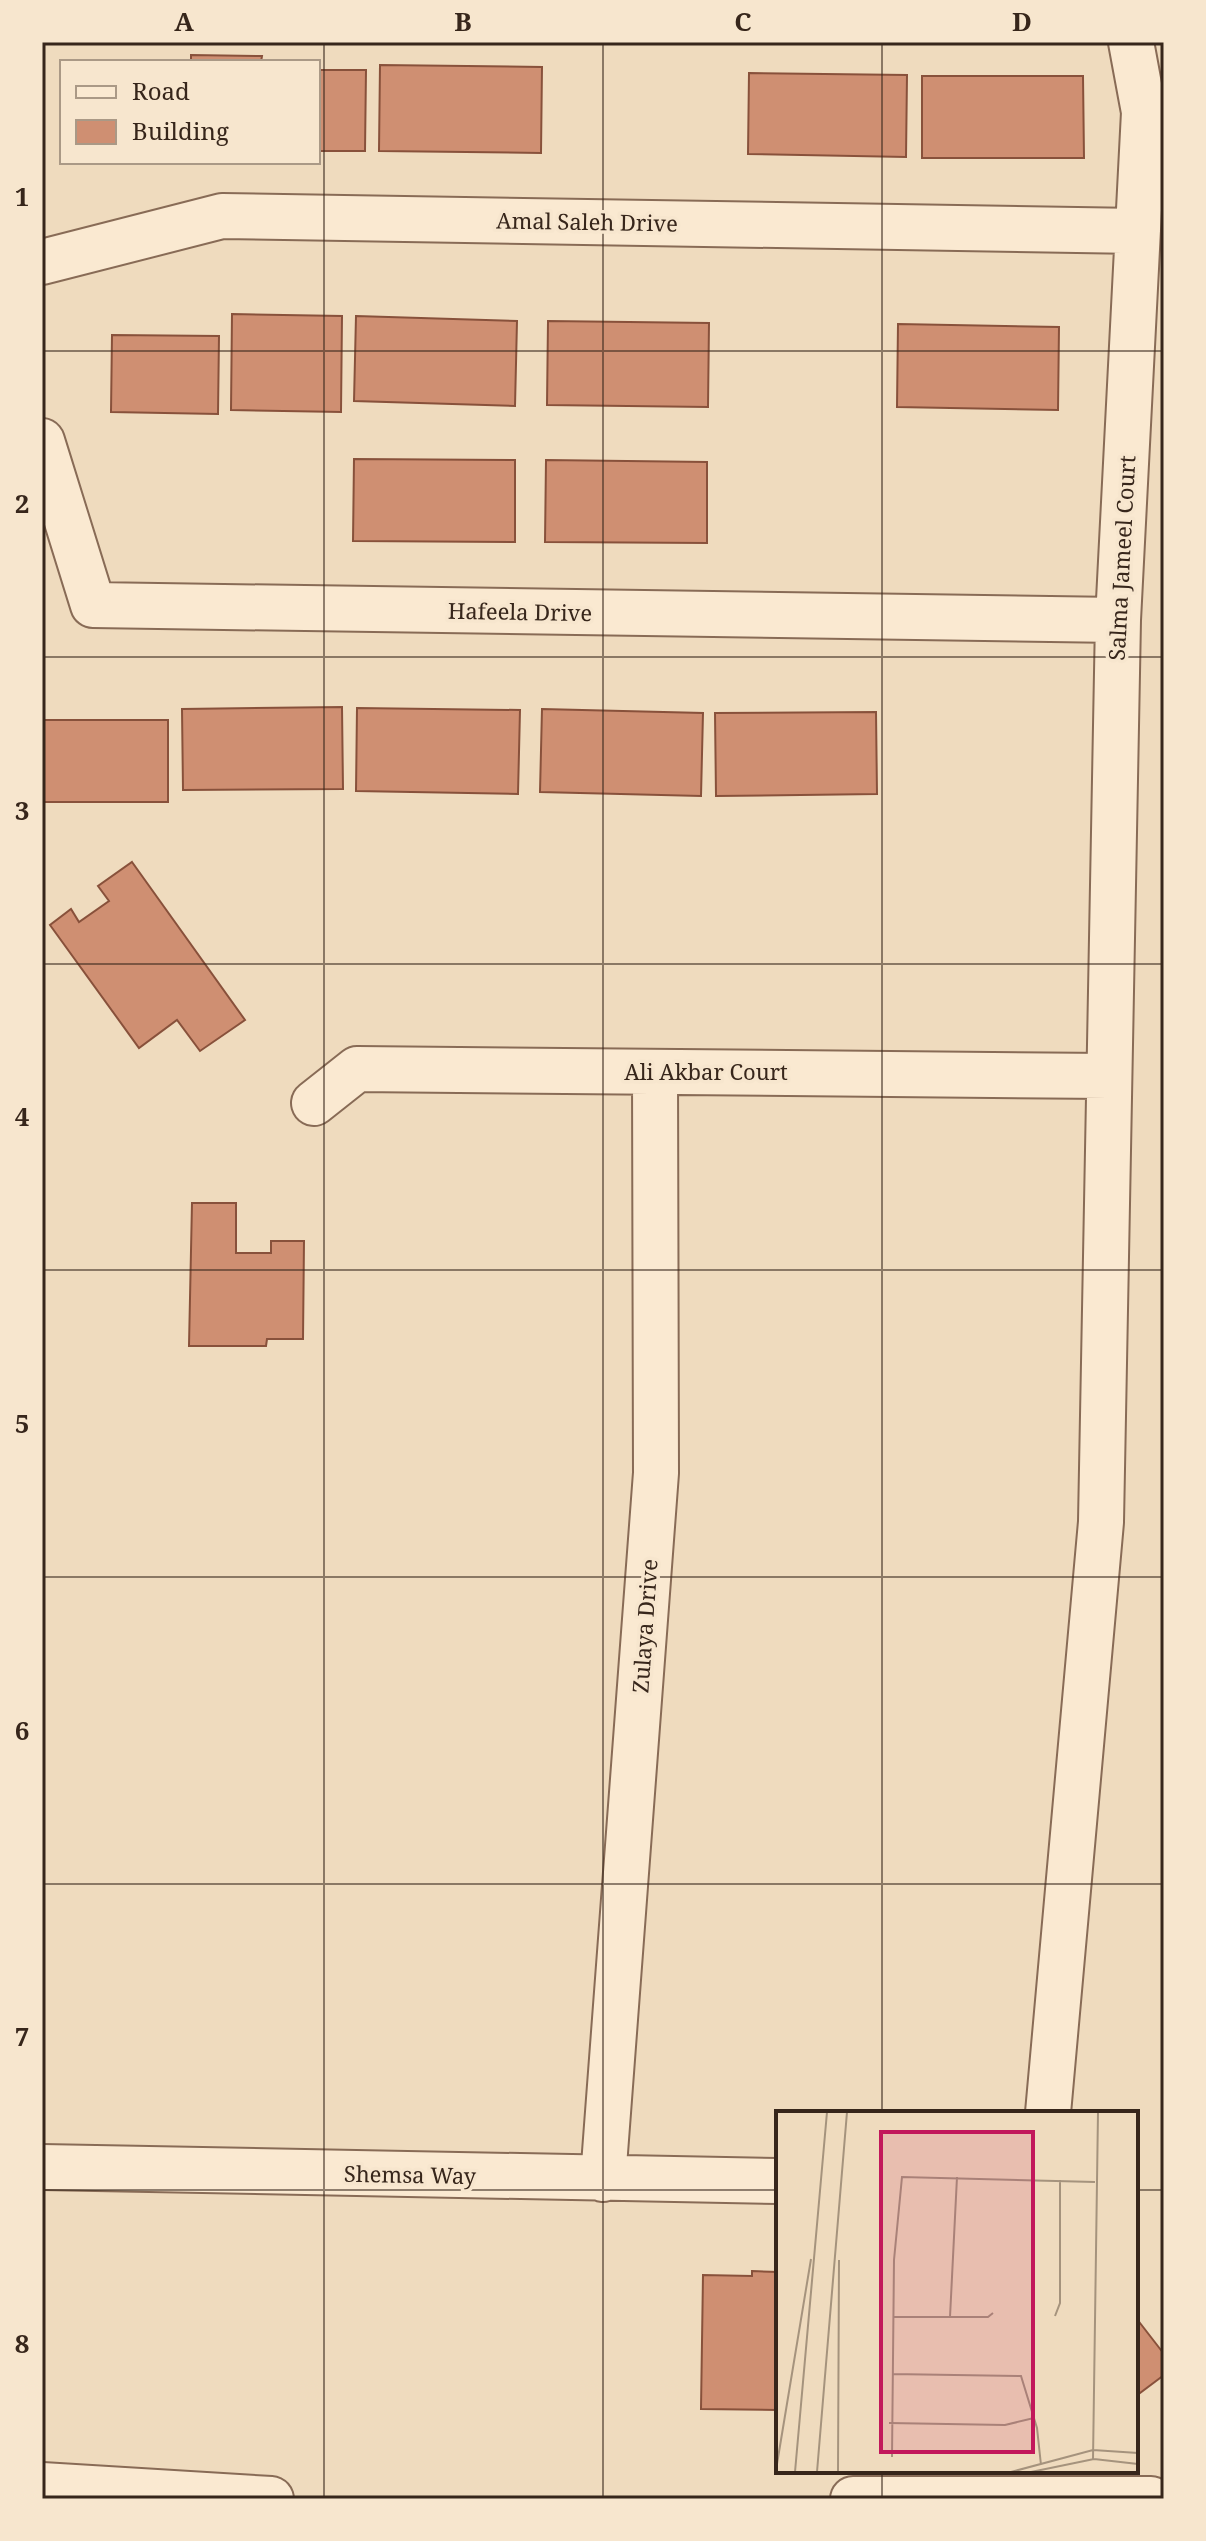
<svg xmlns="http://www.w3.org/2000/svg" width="1206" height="2541" font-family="'Noto Serif',serif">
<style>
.building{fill:#cf8f72;stroke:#88513b;stroke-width:2}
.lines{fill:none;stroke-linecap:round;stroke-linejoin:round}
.minor-casing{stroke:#886b56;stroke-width:48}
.minor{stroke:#fae9d1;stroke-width:44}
.grid{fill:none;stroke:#37261b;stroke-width:2;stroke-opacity:0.55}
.labels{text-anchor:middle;stroke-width:7;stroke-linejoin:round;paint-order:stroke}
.street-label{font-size:22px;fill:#37261b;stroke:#f7e6ce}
.inset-road{fill:none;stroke:#a5937d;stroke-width:2}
.view{fill:#c2185b;fill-opacity:0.15;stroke:#c2185b;stroke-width:4}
.inset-edge{fill:none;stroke:#37261b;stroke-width:4}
.neatline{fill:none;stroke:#37261b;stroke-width:3}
.grid-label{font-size:26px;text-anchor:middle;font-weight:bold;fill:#37261b}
</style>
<rect width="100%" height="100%" fill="#efdbbe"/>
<path class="building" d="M191 55 262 56 261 62H191Z
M380 65 542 67 541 153 379 151Z
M318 70H366L365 151H318Z
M749 73 907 75 906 157 748 154Z
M922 76H1083L1084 158H922Z
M232 314 342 316 341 412 231 410Z
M356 316 517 321 515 406 354 401Z
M548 321 709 323 708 407 547 405Z
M898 324 1059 327 1058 410 897 407Z
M112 335 219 336 218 414 111 412Z
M354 459 515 460V542L353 541Z
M546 460 707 462V543L545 542Z
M342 707 343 789 183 790 182 709Z
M357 708 520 710 518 794 356 791Z
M542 709 703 713 701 796 540 792Z
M876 712 877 794 716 796 715 713Z
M42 720H168V802H42Z
M132 862 245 1020 200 1051 177 1020 139 1048 50 925 71 909 79 922 109 901 98 886Z
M192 1203H236V1253H271V1241H304L303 1339H267L266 1346H189Z
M752 2271 778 2272V2410L701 2409 703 2275 752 2276Z
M1140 2323 1164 2354V2375L1136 2396V2327Z"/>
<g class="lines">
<g class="minor-casing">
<path id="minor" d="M42 262 222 216 1138 231
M42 441 93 605 1118 620
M314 1103 357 1069 1109 1076
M1048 2113 1101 1522 1118 620 1144 112 1131 42
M42 2167 778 2181
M603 2179 656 1473 655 1072
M42 2485 271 2499
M853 2499H1151"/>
</g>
<use href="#minor" class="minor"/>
</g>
<path class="grid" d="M324 42V2499M603 42V2499M882 42V2113M42 351H1164M42 657H1164M42 964H1164M42 1270H1164M42 1577H1164M42 1884H1164M42 2190H778M1136 2190H1164M882 2471V2499"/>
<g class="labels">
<g class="street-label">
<text transform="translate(587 222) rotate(1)" y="8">Amal Saleh Drive</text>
<text transform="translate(1122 558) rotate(-87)" y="8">Salma Jameel Court</text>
<text transform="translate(520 612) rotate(1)" y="8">Hafeela Drive</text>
<text x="706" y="1080">Ali Akbar Court</text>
<text transform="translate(645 1626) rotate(-86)" y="8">Zulaya Drive</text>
<text transform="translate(410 2175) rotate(1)" y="8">Shemsa Way</text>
</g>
</g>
<g transform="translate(776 2111)">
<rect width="362" height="362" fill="#efdbbe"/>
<path class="inset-road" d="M279 205 284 192V69M117 206H212L217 202M174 206 181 66M116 263 245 265 261 317 265 354M113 312 229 314 258 307M116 346 118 149 126 66 319 71M317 349 322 1M0 359 35 148M19 361 51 1M41 361 71 1M62 361 63 149M235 361 317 339 362 342M255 361 318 348 362 353"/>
<path class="view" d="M105 21H257V341H105Z"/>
<rect width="362" height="362" class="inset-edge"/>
</g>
<rect width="1206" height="2541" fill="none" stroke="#f7e6ce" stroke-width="88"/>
<rect x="60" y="60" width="260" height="104" fill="#f7e6ce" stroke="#aa9986" stroke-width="2"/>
<rect x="76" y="86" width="40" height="12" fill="#fae9d1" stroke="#aa9986" stroke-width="2"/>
<text x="132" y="100" font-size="24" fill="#37261b">Road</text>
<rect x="76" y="120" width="40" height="24" fill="#cf8f72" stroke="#aa9986" stroke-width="2"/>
<text x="132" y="140" font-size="24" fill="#37261b">Building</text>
<rect x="44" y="44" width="1118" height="2453" class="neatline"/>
<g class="grid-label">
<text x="184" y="31">A</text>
<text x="463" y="31">B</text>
<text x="743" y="31">C</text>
<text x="1022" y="31">D</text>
<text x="22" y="206">1</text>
<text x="22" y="513">2</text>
<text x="22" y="820">3</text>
<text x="22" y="1126">4</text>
<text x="22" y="1433">5</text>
<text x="22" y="1740">6</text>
<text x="22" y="2046">7</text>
<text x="22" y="2353">8</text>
</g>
</svg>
